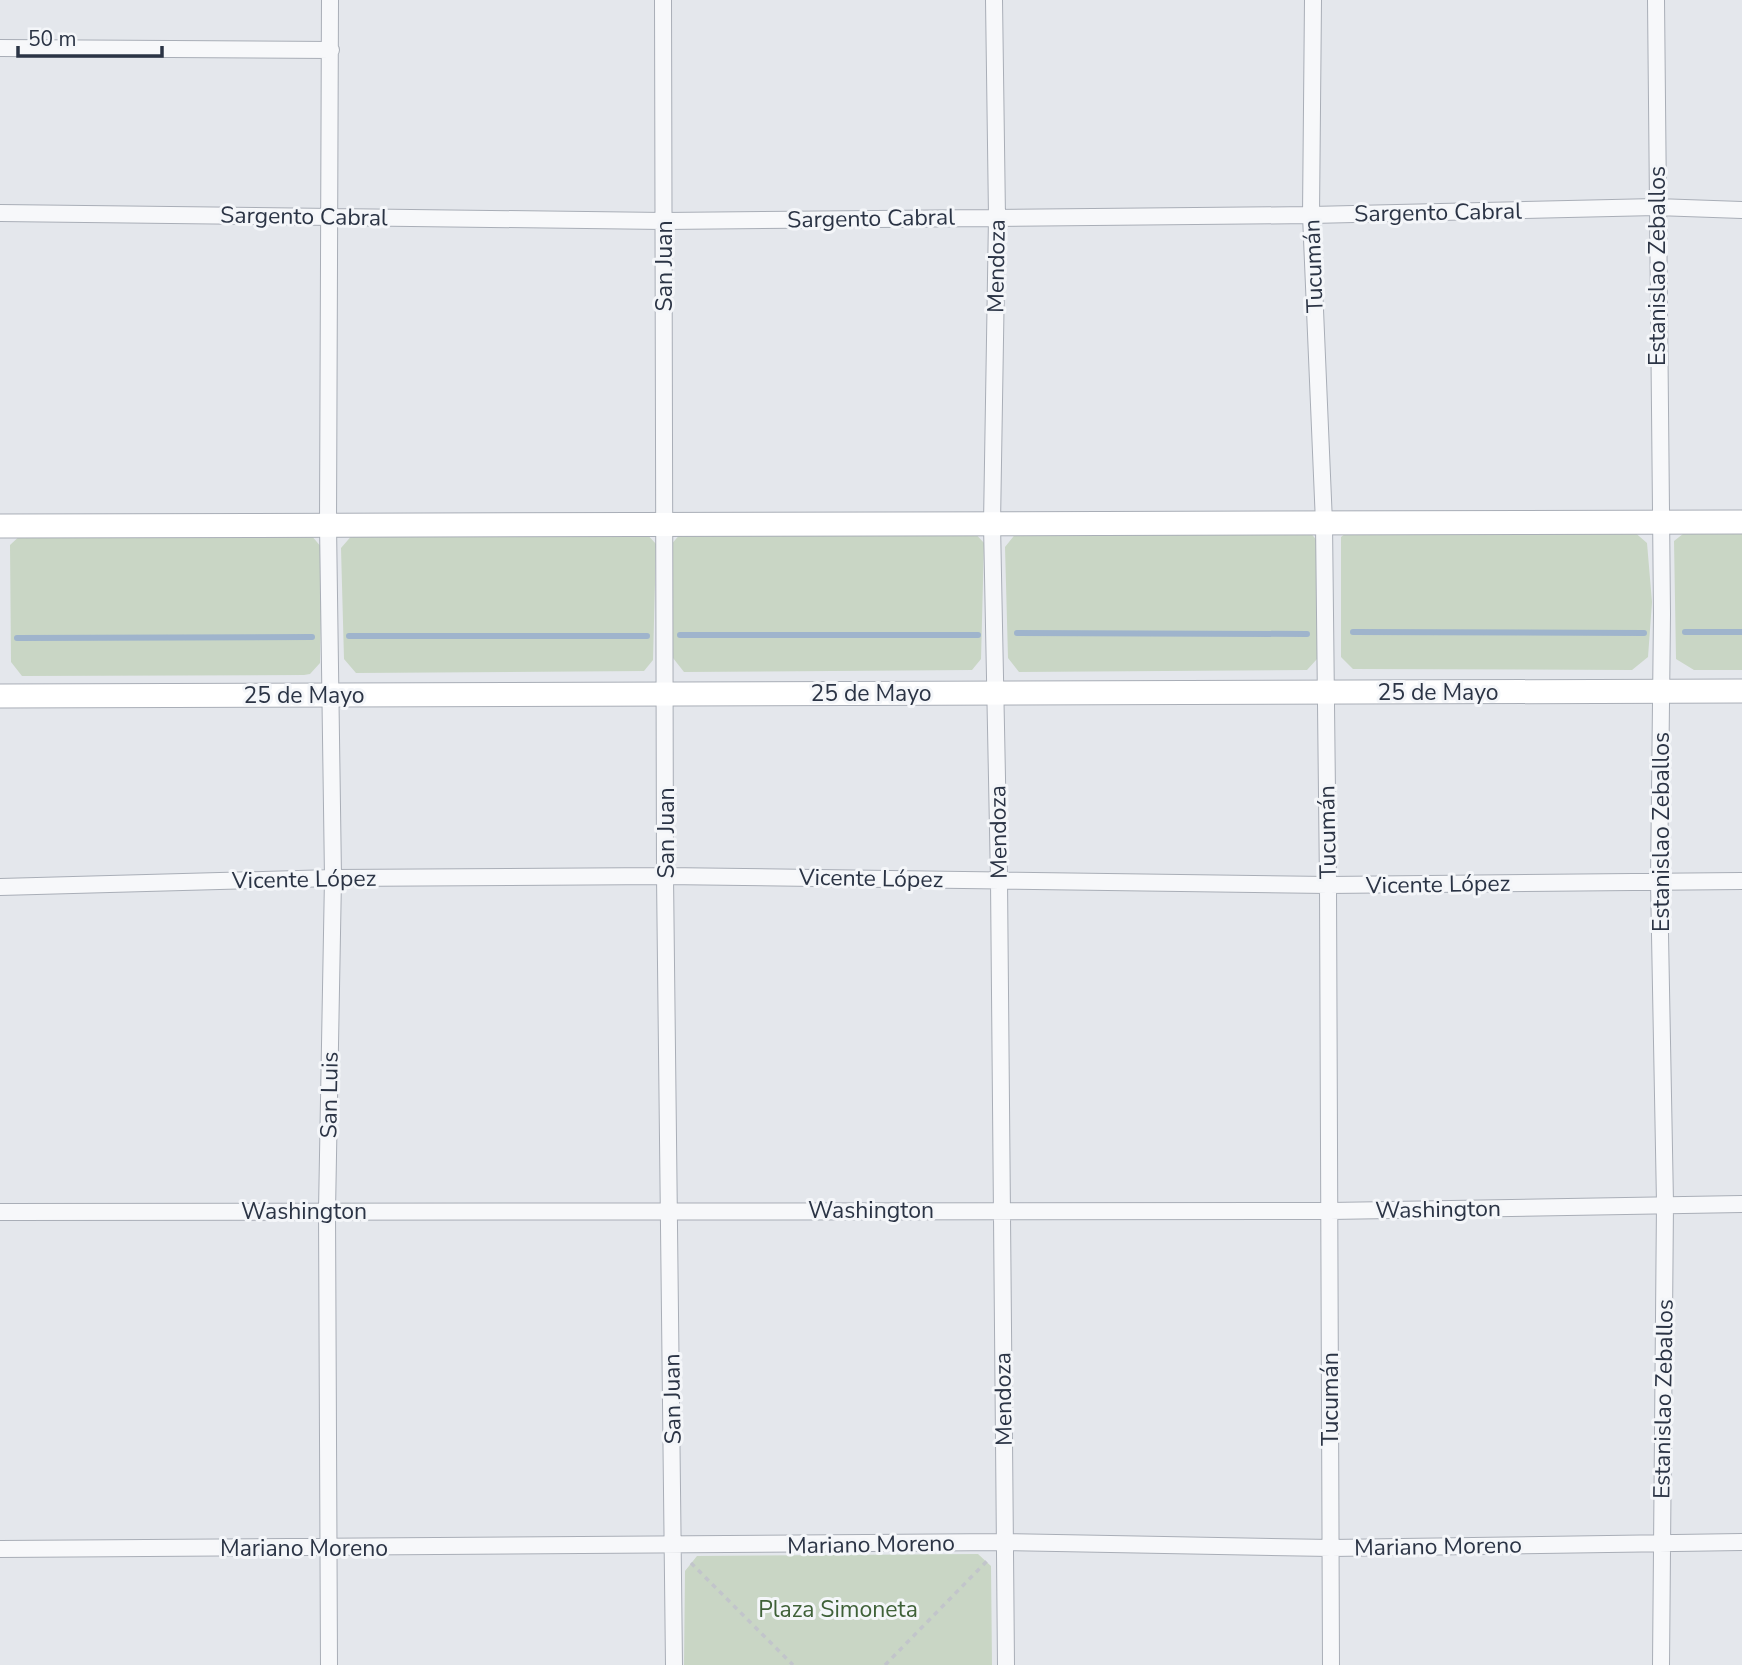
<svg xmlns="http://www.w3.org/2000/svg" width="1742" height="1665" font-family="'Nunito Sans',sans-serif">
<style>
.green{fill:#c9d6c5}
.lines{fill:none;stroke-linecap:round;stroke-linejoin:round}
.stream{stroke:#9fb4cc;stroke-width:6}
.street-casing{stroke:#a9aeb7;stroke-width:18}
.secondary-casing{stroke:#a9aeb7;stroke-width:25}
.path{stroke:#c2c5cb;stroke-width:3.5;stroke-dasharray:5 5;stroke-linecap:butt}
.street{stroke:#f7f8fa;stroke-width:16}
.secondary{stroke:#fff;stroke-width:23}
.labels{text-anchor:middle;stroke-width:6;stroke-linejoin:round;paint-order:stroke}
.street-label{font-size:23px;fill:#2b3445;stroke:#f4f6f9}
.park-label{font-size:23px;fill:#3f6138;stroke:#f4f6f9}
</style>
<rect width="100%" height="100%" fill="#e4e7ec"/>
<path class="green" d="M1351 529 1632 530 1647 543 1652 602 1648 657 1632 670 1353 669 1341 657V537Z
M1688 530H1742V670H1694L1676 659 1674 541Z
M973 531 984 543 981 659 972 670 684 672 673 658 669 547 682 532Z
M1309 531 1319 543 1317 659 1307 670 1019 672 1008 658 1005 547 1017 532Z
M24 532 311 535 322 548 320 663 310 674 304 675 22 676 11 662 10 545Z
M645 532 656 544 653 660 644 671 356 673 344 659 341 548 354 533Z
M978 1554 991 1566 992 1665H684L685 1571 697 1556Z"/>
<g class="lines">
<path class="stream" d="M1353 632 1644 633
M1685 632H1742
M1017 633 1307 634
M680 635H978
M349 636H647
M17 638 312 637"/>
<g class="street-casing">
<path id="street" d="M663 0 665 876 674 1665
M994 0 997 217 992 524 999 880 1006 1665
M1313 0 1311 215 1324 523 1328 885 1331 1665
M1656 0 1662 614 1659 881 1665 1203 1661 1665
M0 48 331 50
M0 213 664 221 1311 215 1656 207 1742 210
M0 887 333 878 665 876 1328 885 1742 881
M0 1212 1330 1211 1742 1204
M0 1549 1005 1542 1331 1548 1742 1542
M329 1665 327 1211 333 878 328 525 330 0"/>
</g>
<g class="secondary-casing">
<path id="secondary" d="M0 526 1742 522
M0 696 1742 691"/>
</g>
<path class="path" d="M691 1563 793 1665
M885 1665 987 1561"/>
<use href="#street" class="street"/>
<use href="#secondary" class="secondary"/>
</g>
<g class="labels">
<g class="street-label">
<text transform="translate(1438 212) rotate(-1)" y="8">Sargento Cabral</text>
<text transform="translate(304 216) rotate(1)" y="8">Sargento Cabral</text>
<text transform="translate(871 218) rotate(-1)" y="8">Sargento Cabral</text>
<text transform="translate(664 266) rotate(-90)" y="8">San Juan</text>
<text transform="translate(996 266) rotate(-89)" y="8">Mendoza</text>
<text transform="translate(1313 266) rotate(-92)" y="8">Tucumán</text>
<text transform="translate(1657 266) rotate(-90)" y="8">Estanislao Zeballos</text>
<text x="1438" y="700">25 de Mayo</text>
<text x="871" y="701">25 de Mayo</text>
<text x="304" y="703">25 de Mayo</text>
<text transform="translate(998 832) rotate(-91)" y="8">Mendoza</text>
<text transform="translate(1327 832) rotate(-91)" y="8">Tucumán</text>
<text transform="translate(1661 832) rotate(-90)" y="8">Estanislao Zeballos</text>
<text transform="translate(666 833) rotate(-90)" y="8">San Juan</text>
<text transform="translate(871 878) rotate(1)" y="8">Vicente López</text>
<text transform="translate(304 879) rotate(-1)" y="8">Vicente López</text>
<text transform="translate(1438 884) rotate(-1)" y="8">Vicente López</text>
<text transform="translate(329 1095) rotate(-89)" y="8">San Luis</text>
<text transform="translate(1438 1209) rotate(-1)" y="8">Washington</text>
<text x="871" y="1218">Washington</text>
<text x="304" y="1219">Washington</text>
<text transform="translate(672 1399) rotate(-91)" y="8">San Juan</text>
<text transform="translate(1003 1399) rotate(-91)" y="8">Mendoza</text>
<text transform="translate(1330 1399) rotate(-90)" y="8">Tucumán</text>
<text transform="translate(1663 1399) rotate(-89)" y="8">Estanislao Zeballos</text>
<text transform="translate(871 1544) rotate(-1)" y="8">Mariano Moreno</text>
<text transform="translate(1438 1546) rotate(-1)" y="8">Mariano Moreno</text>
<text x="304" y="1556">Mariano Moreno</text>
</g>
<g class="park-label">
<text x="838" y="1617">Plaza Simoneta</text>
</g>
</g>
<path d="M18 46v10h144v-10" fill="none" stroke="#2b3445" stroke-width="3.5"/>
<text x="28" y="46" font-size="21" fill="#2b3445" stroke="#f4f6f9" stroke-width="5" paint-order="stroke">50 m</text>
</svg>
